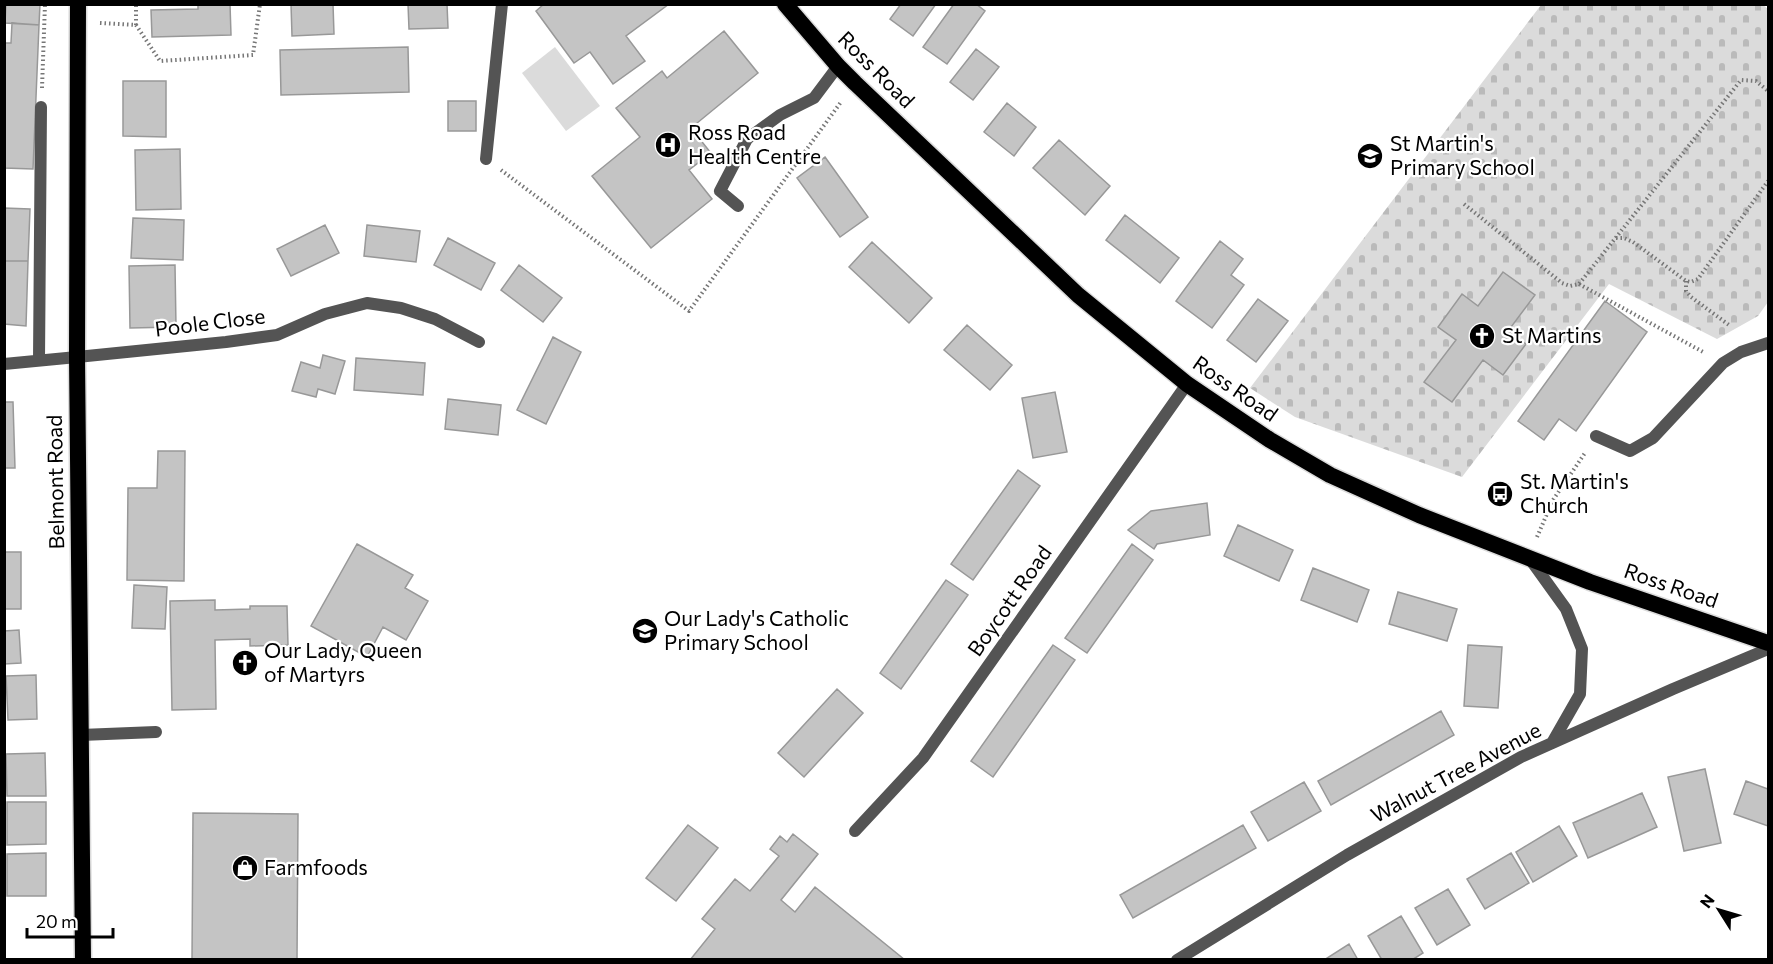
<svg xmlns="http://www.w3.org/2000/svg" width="1773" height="964" font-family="Commissioner,sans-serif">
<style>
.green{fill:#dbdbdb}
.cemetery{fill:url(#cemetery-stones)}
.building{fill:#c4c4c4;stroke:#989898;stroke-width:1.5}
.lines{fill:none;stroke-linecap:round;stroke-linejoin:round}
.trunk-casing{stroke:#dbdbdb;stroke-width:19}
.path{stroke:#767676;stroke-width:4;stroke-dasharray:1.5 3;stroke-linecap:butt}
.service{stroke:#545454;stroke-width:12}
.minor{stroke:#545454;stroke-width:12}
.tertiary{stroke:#545454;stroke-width:12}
.trunk{stroke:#000;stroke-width:16}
.labels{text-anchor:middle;stroke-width:4.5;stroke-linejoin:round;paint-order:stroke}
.street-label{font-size:21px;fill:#000;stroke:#fff}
.poi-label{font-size:21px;fill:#000;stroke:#fff;text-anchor:start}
</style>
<defs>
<pattern id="cemetery-stones" width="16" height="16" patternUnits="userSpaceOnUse" patternTransform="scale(1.5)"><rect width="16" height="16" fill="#dbdbdb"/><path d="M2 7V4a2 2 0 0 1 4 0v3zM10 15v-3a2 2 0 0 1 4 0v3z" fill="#bababa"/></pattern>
</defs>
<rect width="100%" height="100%" fill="#fff"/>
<path class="green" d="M555 47 600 106 566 131 522 73Z"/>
<path class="cemetery" d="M1762 4 1768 9V302L1758 316 1717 339 1609 284 1462 477 1295 417 1250 388 1541 5Z"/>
<path class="building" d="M6 4H40L39 25 5 23Z
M198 4H230L231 35 152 37 151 10 198 9Z
M291 4H333L334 34 292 36Z
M408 4H447L448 28 409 29Z
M544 4H669L626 36 645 61 613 84 590 52 574 63 536 11Z
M901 4H936L913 36 890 19Z
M954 4H976L985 11 947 64 923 47Z
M12 23 39 25 33 169 4 168V43H11Z
M724 31 758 73 691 128 711 153 689 170 712 199 651 248 592 176 640 137 616 108 662 71 667 78Z
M408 47 409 92 281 95 280 50Z
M976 49 999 67 973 100 950 82Z
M123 81H166V137L123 136Z
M448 101H476V131H448Z
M1007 103 1036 127 1014 156 984 132Z
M1059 140 1110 186 1085 215 1033 168Z
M180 149 181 209 136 210 135 150Z
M825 157 868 217 840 237 797 178Z
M4 208 30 209 28 261H4Z
M1125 215 1179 258 1160 283 1106 240Z
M133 218 184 220 183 260 131 258Z
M325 225 339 253 291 276 277 249Z
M367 225 420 231 416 262 364 256Z
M448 238 495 263 481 290 434 265Z
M1220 241 1243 259 1231 275 1244 285 1212 328 1176 301Z
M872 242 932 298 909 323 849 267Z
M4 261H28L26 326 4 324Z
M175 265 176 327 130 328 129 266Z
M519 265 562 298 543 322 501 290Z
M1503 272 1535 295 1508 331 1526 344 1503 375 1483 360 1452 402 1424 382 1456 340 1438 327 1462 294 1478 306Z
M1258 299 1288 321 1256 362 1227 340Z
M1605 301 1647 332 1576 431 1559 419 1544 440 1518 421Z
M967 325 1012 365 990 390 944 350Z
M553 337 581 352 546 424 517 410Z
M323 355 345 361 335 394 318 389 316 397 292 391 301 362 320 368Z
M356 358 425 363 423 395 354 390Z
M1055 392 1067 452 1033 458 1022 398Z
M448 399 501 405 498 435 445 429Z
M4 402H13L15 468H4Z
M158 451H185L184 581 127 580 128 488H157Z
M1018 470 1040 486 973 580 951 564Z
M1207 503 1210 535 1157 544 1154 549 1128 530 1151 511Z
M1238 525 1293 550 1279 581 1224 556Z
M357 544 413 575 405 588 428 601 406 640 383 627 367 657 311 626Z
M1132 544 1153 560 1087 653 1065 638Z
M4 552H21V609H4Z
M1313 568 1369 590 1357 622 1301 600Z
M946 580 968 595 901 689 880 673Z
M134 585 167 587 165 629 132 628Z
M1398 592 1457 609 1447 641 1389 624Z
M215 600V610L250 609V606H287L288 645 250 646V639L215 640 216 709 172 710 170 601Z
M19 630 21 663 4 664V631Z
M1053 645 1075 660 993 777 971 761Z
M1468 645 1502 647 1498 708 1464 706Z
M36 675 37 719 8 720 6 676Z
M837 689 863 713 804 777 778 753Z
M1441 711 1454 735 1331 805 1318 781Z
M45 753 46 796H7L6 754Z
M1705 769 1721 843 1684 851 1668 777Z
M1746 781 1768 789V826L1734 814Z
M1304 782 1321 811 1268 841 1251 812Z
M1642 793 1657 827 1588 858 1573 823Z
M7 802H46V844L7 845Z
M193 813 298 814 297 960H192Z
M688 825 718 848 676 901 646 878Z
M1243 825 1256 848 1133 918 1120 895Z
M1559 826 1577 856 1533 882 1516 852Z
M793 834 818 854 781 900 795 912 815 887 905 960H690L715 929 702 919 735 879 750 891 779 856 770 849 780 836 787 842Z
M46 853V896H7V854Z
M1511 853 1529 883 1485 909 1467 879Z
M1448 889 1470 925 1437 945 1415 908Z
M1401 916 1423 953 1412 960H1382L1368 936Z
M1349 944 1358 960H1324Z"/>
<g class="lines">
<g class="trunk-casing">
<path id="trunk" d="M78 4 77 357 83 960
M785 4 838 66 855 83 1078 295 1187 384 1270 440 1330 475 1419 515 1590 582 1768 643"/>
</g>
<path class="path" d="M100 23 136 25 160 61 253 55 260 4
M136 25V4
M42 88 45 4
M501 170 689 311 841 102
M1464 204 1562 283 1570 286 1579 284 1741 80 1756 81 1768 91
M1616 238H1624L1633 242 1686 281 1691 282 1698 279 1768 181
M1686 281V291L1691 297 1729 325
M1579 284 1705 353
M1537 537 1553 500 1585 453"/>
<path class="service" d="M486 159 502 4
M738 206 720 191 747 139 780 115 814 98 838 66
M39 360 41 107
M4 364 77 357
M1596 436 1630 451 1653 438 1723 363 1741 352 1768 343
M81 735 156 732"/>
<path class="minor" d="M77 357 226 342 277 335 325 314 367 303 401 308 435 319 479 342
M855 831 923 758 1187 384"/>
<path class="tertiary" d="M1530 559 1566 609 1582 649 1580 694 1552 743
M1177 960 1347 855 1521 757 1673 689 1768 649"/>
<use href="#trunk" class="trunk"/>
</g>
<defs>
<g id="hospital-disc" transform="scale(1.35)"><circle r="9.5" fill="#000" stroke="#fff"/><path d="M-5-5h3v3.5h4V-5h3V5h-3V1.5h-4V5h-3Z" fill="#fff"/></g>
<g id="school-disc" transform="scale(1.35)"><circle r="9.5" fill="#000" stroke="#fff"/><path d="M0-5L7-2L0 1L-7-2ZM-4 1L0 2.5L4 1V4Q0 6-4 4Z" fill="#fff"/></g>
<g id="church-disc" transform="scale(1.35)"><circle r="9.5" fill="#000" stroke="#fff"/><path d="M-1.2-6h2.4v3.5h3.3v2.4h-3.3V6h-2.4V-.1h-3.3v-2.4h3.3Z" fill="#fff"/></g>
<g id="bus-disc" transform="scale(1.35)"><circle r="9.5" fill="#000" stroke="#fff"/><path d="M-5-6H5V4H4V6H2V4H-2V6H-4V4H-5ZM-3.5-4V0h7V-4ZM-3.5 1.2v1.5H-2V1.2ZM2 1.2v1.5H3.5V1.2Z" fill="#fff"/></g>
<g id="shop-disc" transform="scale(1.35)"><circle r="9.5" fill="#000" stroke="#fff"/><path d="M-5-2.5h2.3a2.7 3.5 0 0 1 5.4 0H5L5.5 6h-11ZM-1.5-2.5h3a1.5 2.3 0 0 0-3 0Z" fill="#fff"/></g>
</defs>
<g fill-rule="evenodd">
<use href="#hospital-disc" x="668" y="145"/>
<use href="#school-disc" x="1370" y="156"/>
<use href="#church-disc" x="1482" y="336"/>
<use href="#bus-disc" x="1500" y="494"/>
<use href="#school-disc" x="645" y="631"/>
<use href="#church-disc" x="245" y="663"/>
<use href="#shop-disc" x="245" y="868"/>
</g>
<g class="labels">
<g class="street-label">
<text transform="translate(876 70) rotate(45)" y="7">Ross Road</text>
<text transform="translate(210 323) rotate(-7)" y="7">Poole Close</text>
<text transform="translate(1235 389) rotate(35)" y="7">Ross Road</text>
<text transform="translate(56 482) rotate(-91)" y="7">Belmont Road</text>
<text transform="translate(1671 586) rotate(19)" y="7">Ross Road</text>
<text transform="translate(1010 601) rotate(-55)" y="7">Boycott Road</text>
<text transform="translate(1456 773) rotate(-28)" y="7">Walnut Tree Avenue</text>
</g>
<g class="poi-label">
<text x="688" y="140">Ross Road<tspan x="688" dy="24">Health Centre</tspan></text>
<text x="1390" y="151">St Martin's<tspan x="1390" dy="24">Primary School</tspan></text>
<text x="1502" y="343">St Martins</text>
<text x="1520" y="489">St. Martin's<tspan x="1520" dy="24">Church</tspan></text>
<text x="664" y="626">Our Lady's Catholic<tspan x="664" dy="24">Primary School</tspan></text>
<text x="264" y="658">Our Lady, Queen<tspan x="264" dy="24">of Martyrs</tspan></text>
<text x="264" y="875">Farmfoods</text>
</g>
</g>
<rect width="1773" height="964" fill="none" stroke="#000000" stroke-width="12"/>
<g transform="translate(1719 910) rotate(307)" stroke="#ffffff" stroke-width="4.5" paint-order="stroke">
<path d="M0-4.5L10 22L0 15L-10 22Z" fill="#000000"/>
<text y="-9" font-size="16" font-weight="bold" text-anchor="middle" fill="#000000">N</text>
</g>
<path d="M27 928v9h86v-9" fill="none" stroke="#000000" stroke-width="3"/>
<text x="36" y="928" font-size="18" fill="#000000" stroke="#ffffff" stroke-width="4.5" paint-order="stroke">20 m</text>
</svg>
